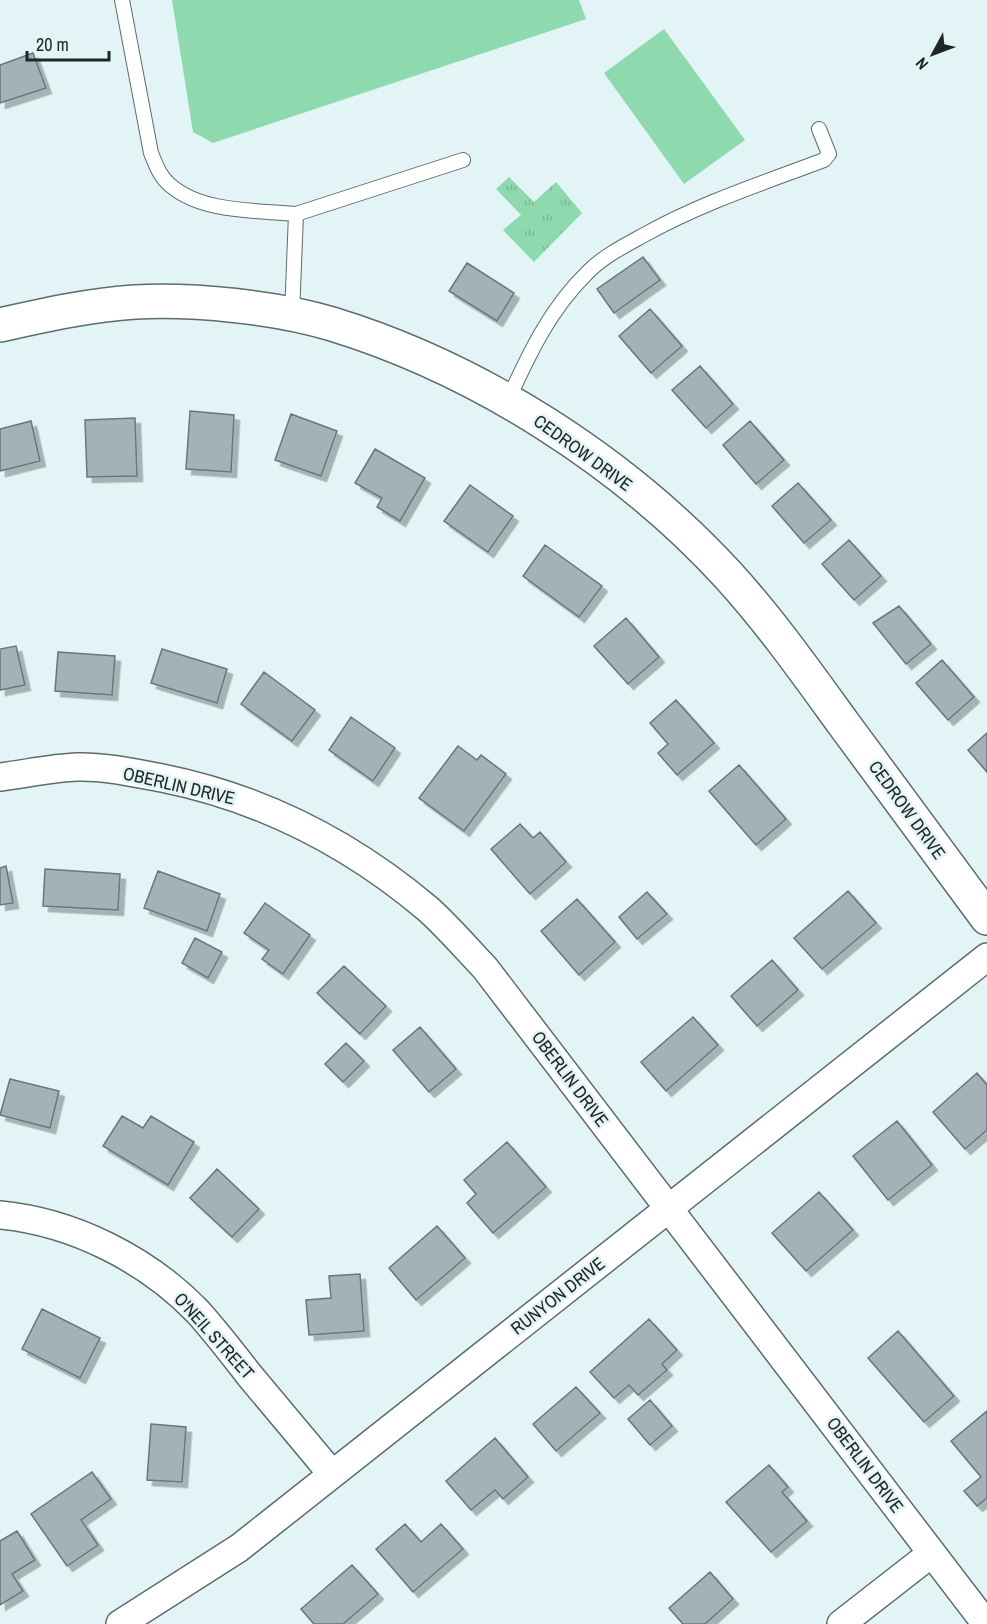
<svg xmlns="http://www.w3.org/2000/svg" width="987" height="1624" font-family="'Archivo Narrow',sans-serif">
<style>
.grass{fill:#8ed9ad}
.park{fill:url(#park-tufts)}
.building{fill:#a3b2b8;stroke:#68777c;stroke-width:1.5;filter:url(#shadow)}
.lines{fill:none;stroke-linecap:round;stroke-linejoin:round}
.service-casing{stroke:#5d6c6d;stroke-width:16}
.minor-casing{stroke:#5d6c6d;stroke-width:30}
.tertiary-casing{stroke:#5d6c6d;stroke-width:36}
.service{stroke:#fff;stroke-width:14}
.minor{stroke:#fff;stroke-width:27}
.tertiary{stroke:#fff;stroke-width:33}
.labels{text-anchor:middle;stroke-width:5;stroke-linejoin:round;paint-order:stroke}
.street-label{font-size:18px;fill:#202627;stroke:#e2f4f5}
</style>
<defs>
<pattern id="park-tufts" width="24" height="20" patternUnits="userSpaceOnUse" patternTransform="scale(1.5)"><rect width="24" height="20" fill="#8ed9ad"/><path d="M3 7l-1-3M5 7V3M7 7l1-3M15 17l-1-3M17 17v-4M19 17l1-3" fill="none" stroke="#7aba95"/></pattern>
<filter id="shadow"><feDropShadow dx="5.5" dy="5.5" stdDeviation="0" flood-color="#0004"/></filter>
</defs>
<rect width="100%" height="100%" fill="#e2f4f5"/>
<path class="grass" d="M172 0H579L586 19 213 143 193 132Z
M664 29 745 140 684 184 604 73Z"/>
<path class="park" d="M509 177 534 202 556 182 582 213 534 262 503 230 521 215 496 189Z"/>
<path class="building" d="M33 53 46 88 0 103V65Z
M643 257 660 280 614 313 597 289Z
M467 263 514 293 497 321 449 291Z
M650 309 682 346 651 373 619 336Z
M700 366 733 404 706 428 672 390Z
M190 411 234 415 231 472 186 469Z
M291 414 337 431 321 476 275 460Z
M135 418 137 476 87 477 85 420Z
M31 421 40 461 0 471V429Z
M750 421 784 460 756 484 723 445Z
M375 449 425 478 400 521 377 507 382 498 355 483Z
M798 483 831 520 804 543 772 506Z
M470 485 513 516 488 552 444 521Z
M849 540 881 576 854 600 822 564Z
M545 545 602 586 579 617 523 576Z
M899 606 931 644 906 664 873 623Z
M626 618 659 657 628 684 594 646Z
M16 646 25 685 0 690V649Z
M162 649 227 669 217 703 151 683Z
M58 652 115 656 112 695 55 691Z
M942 660 974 697 948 720 916 683Z
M264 672 315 710 292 741 241 704Z
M676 700 714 743 677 775 658 753 668 744 650 723Z
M351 717 395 748 373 781 329 750Z
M987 733V772L968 750Z
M458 746 477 760 481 755 506 774 464 831 419 798Z
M739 765 786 819 756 845 709 791Z
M520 824 533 838 540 832 566 862 530 894 491 849Z
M6 866 13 903 0 905V868Z
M45 869 120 874 118 910 43 906Z
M158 871 220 894 207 931 144 908Z
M848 891 876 923 822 969 794 938Z
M647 892 667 914 637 939 619 917Z
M577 899 615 942 579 975 541 931Z
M265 903 310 935 283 974 262 959 269 950 244 933Z
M195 938 222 952 208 978 182 963Z
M772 960 798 990 757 1026 731 996Z
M344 966 386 1006 360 1034 317 993Z
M693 1017 718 1045 666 1091 641 1062Z
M420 1027 456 1069 429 1092 393 1050Z
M346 1043 364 1061 343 1082 325 1064Z
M977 1073 987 1085V1130L965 1149 933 1112Z
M10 1079 59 1091 50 1128 0 1115Z
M122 1116 143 1128 151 1116 194 1142 168 1185 103 1146Z
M897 1121 932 1165 888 1200 853 1156Z
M507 1142 546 1187 493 1233 467 1203 476 1194 464 1180Z
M217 1169 259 1209 232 1237 190 1198Z
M819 1192 853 1230 806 1271 772 1233Z
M437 1226 465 1258 416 1300 389 1268Z
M360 1274 364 1331 309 1335 306 1300 331 1298 329 1276Z
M42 1309 100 1338 80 1378 22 1349Z
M649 1319 677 1350 662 1364 667 1370 638 1395 629 1385 614 1398 590 1372Z
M898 1331 954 1396 924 1422 868 1358Z
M576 1387 600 1413 556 1451 533 1424Z
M650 1400 672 1426 650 1445 628 1419Z
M987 1411V1498L977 1506 964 1491 981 1477 951 1441Z
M151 1424 186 1427 182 1482 147 1480Z
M495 1438 528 1477 503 1499 495 1490 471 1510 446 1481Z
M769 1465 788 1487 782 1492 807 1521 771 1552 726 1502Z
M92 1472 111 1499 81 1520 98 1545 67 1566 31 1514Z
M405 1524 421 1542 441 1524 463 1549 413 1592 376 1549Z
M17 1531 35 1560 12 1574 23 1591 0 1605V1541Z
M352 1565 378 1594 343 1624H314L301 1609Z
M710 1572 733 1599 705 1624H683L669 1608Z"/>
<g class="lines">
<g class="service-casing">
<path id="service" d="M122 0 151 153C156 165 160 177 170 185 202 213 256 210 296 214
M292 315 296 214 463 160
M508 400C529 354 550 309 587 273 602 257 624 246 644 235 701 203 763 183 824 160L829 154 819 129"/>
</g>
<g class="minor-casing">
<path id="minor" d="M0 777C25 774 51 768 77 767 104 766 135 773 162 778 261 798 351 844 428 909 448 927 466 948 485 968L986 1624
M0 1215C73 1222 147 1259 198 1312 216 1332 233 1354 250 1376 277 1408 304 1441 332 1474
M120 1624 239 1548 987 957
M841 1624 932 1553"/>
</g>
<g class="tertiary-casing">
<path id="tertiary" d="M0 325C45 315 89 305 135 302 195 299 275 307 332 324 479 369 624 462 728 575 770 621 806 672 843 723 891 788 939 853 987 918"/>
</g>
<use href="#service" class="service"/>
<use href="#minor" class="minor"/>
<use href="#tertiary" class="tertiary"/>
</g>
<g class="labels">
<g class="street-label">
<text transform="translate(583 453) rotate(36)" y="6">CEDROW DRIVE</text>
<text transform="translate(179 786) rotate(13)" y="6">OBERLIN DRIVE</text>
<text transform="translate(907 810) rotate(54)" y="6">CEDROW DRIVE</text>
<text transform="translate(570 1079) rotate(53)" y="6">OBERLIN DRIVE</text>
<text transform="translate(558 1296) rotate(-38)" y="6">RUNYON DRIVE</text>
<text transform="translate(214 1336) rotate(48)" y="6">O'NEIL STREET</text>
<text transform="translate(865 1465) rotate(53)" y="6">OBERLIN DRIVE</text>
</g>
</g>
<g transform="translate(933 54) rotate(229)" stroke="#e2f4f5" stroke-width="4.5" paint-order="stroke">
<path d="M0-4.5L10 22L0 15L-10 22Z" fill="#202627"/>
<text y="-9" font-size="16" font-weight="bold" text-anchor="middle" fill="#202627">N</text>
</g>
<path d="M27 51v9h82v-9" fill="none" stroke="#202627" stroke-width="3"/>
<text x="36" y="51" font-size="18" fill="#202627" stroke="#e2f4f5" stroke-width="4.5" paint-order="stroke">20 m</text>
</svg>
